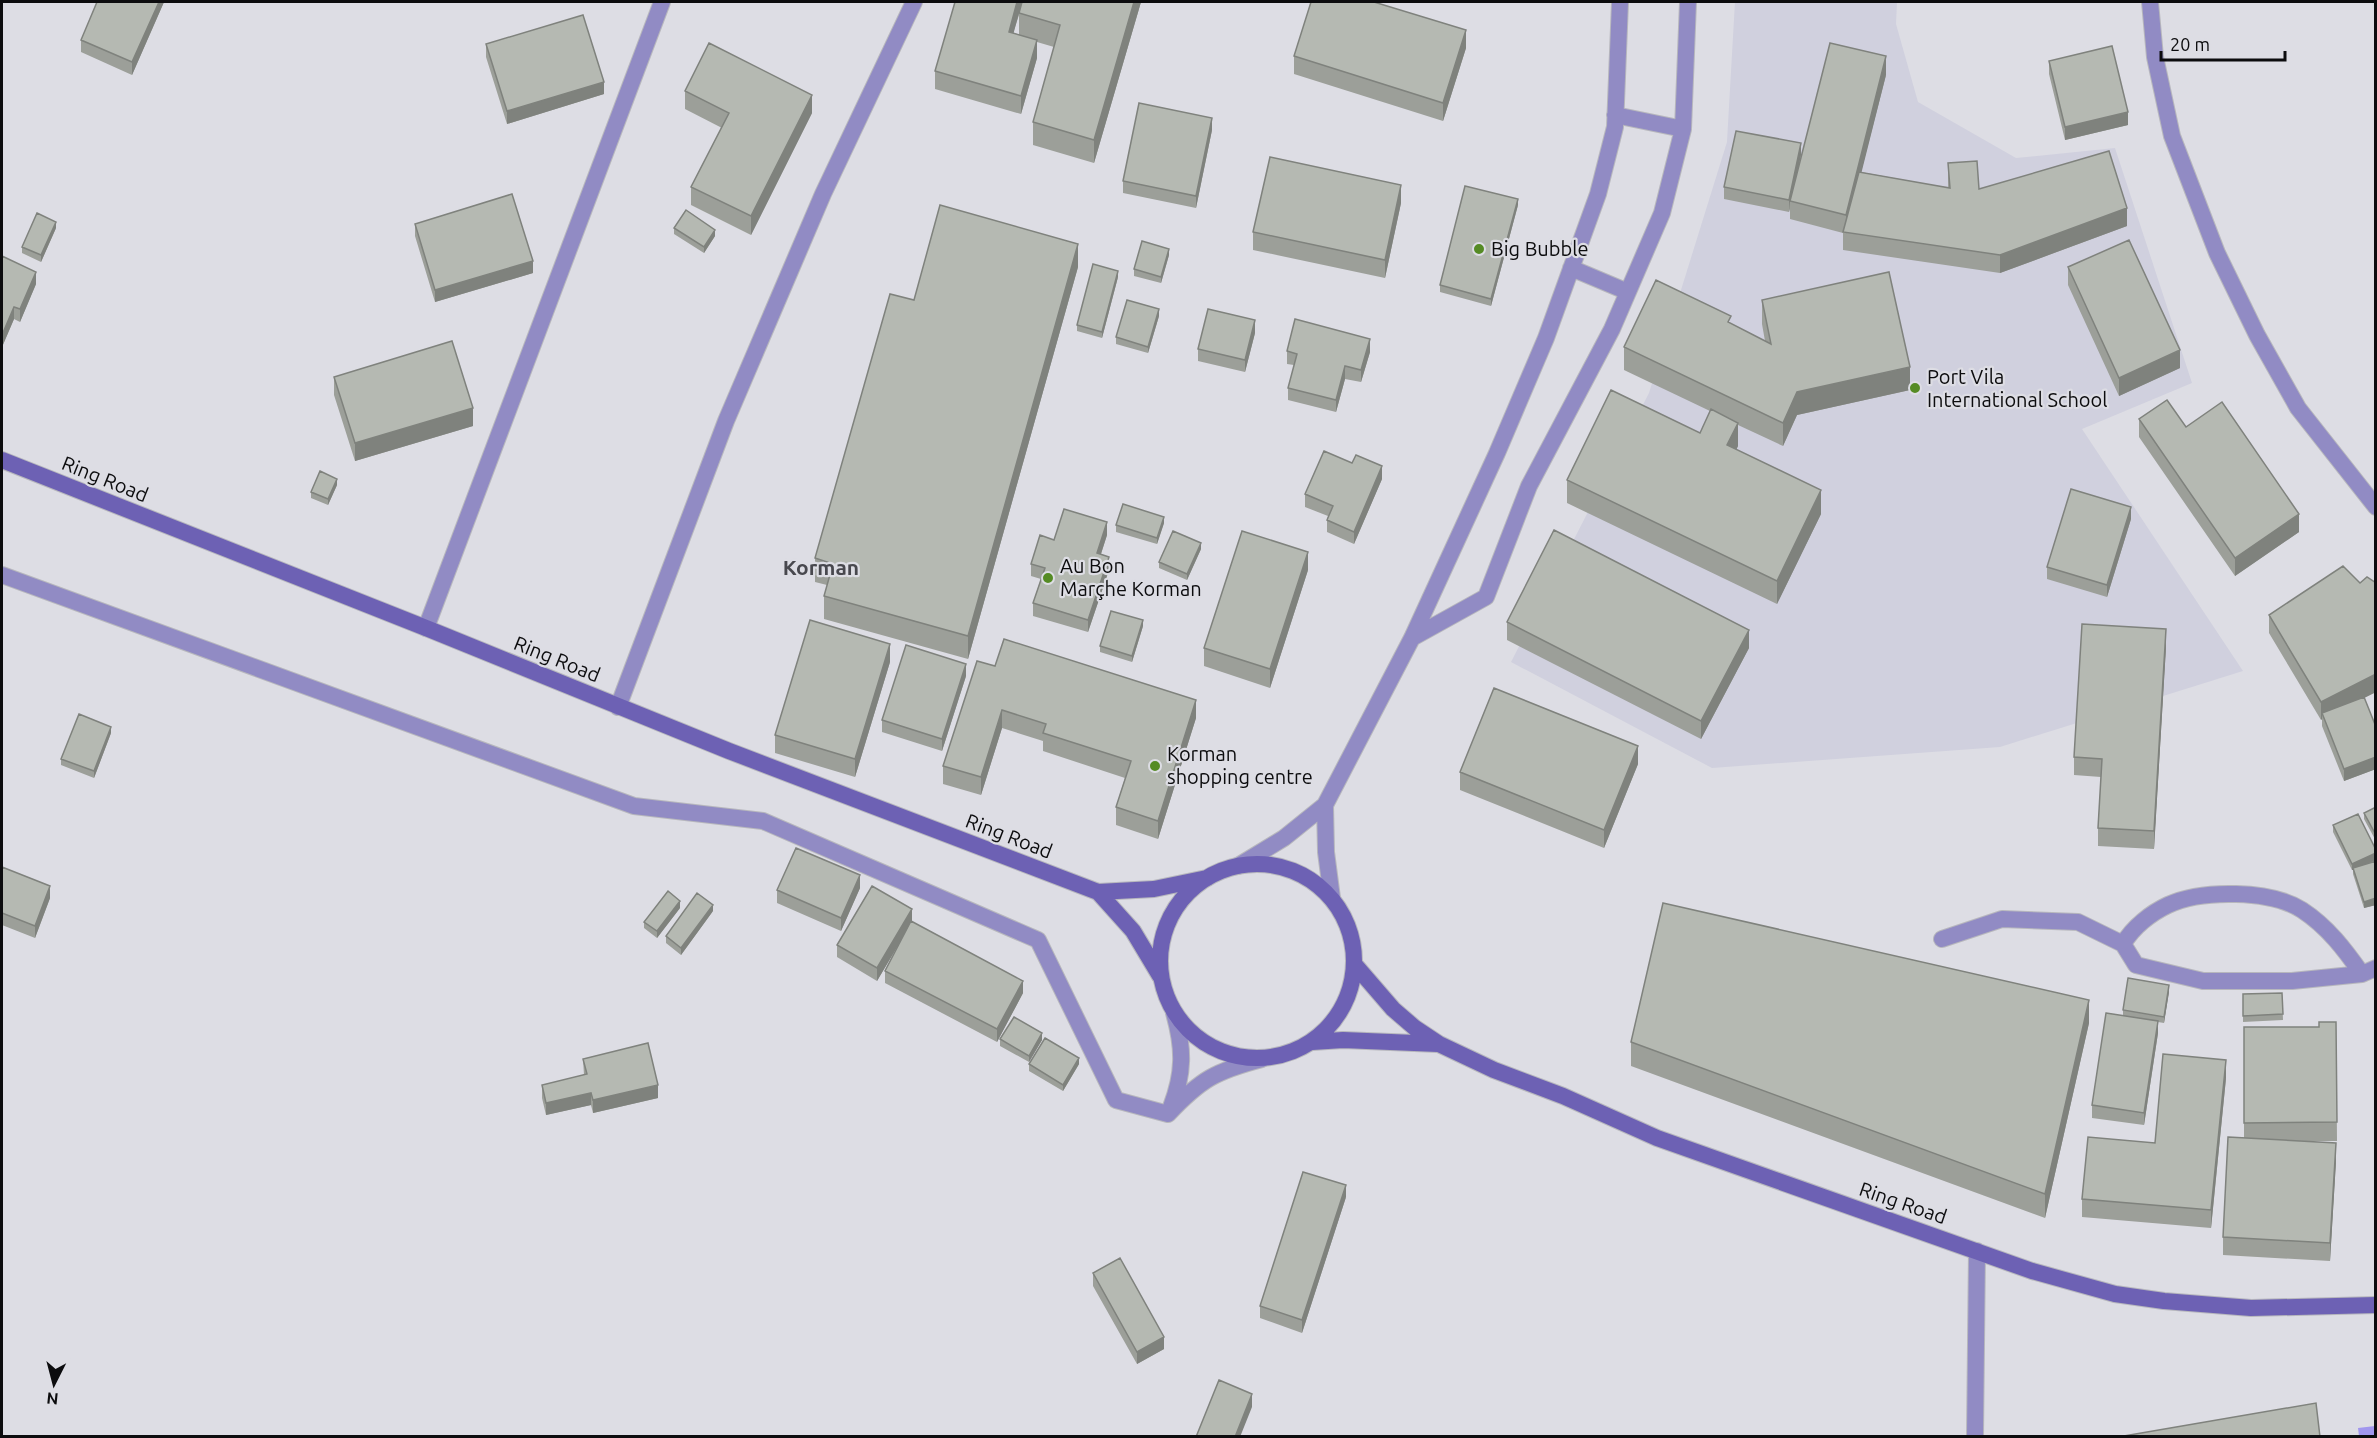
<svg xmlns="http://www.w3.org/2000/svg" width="2377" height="1438" font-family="Ubuntu,sans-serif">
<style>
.built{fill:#d0d0de}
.forest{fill:#a196ee}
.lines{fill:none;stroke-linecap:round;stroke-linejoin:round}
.service-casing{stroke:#b7b7bd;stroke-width:18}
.minor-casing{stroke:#b7b7bd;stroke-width:18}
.secondary-casing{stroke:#b7b7bd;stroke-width:18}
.service{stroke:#918bc4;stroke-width:16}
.minor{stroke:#918bc4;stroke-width:16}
.secondary{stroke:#6d61b4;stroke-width:16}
.wall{fill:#9c9f99;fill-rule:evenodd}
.shaded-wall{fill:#7f827d}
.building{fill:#b5b9b2;stroke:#7f827d;stroke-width:1.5}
.poi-dot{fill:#558b24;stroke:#dddde4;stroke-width:2}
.labels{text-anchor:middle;stroke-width:4.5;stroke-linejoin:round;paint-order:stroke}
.poi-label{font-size:20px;fill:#0c0c0e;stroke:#dddde4;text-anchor:start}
.street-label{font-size:20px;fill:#0c0c0e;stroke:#dddde4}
.neighbourhood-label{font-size:21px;font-weight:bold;fill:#48484e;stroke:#dddde4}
</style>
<rect width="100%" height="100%" fill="#dddde4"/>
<path class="built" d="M1735 2H1897L1896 24 1918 102 2016 158 2115 148 2192 383 2082 429 2243 671 2000 747 1712 768 1511 662 1649 393 1727 142Z"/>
<path class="forest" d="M2375 1426V1436H2359L2358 1428Z"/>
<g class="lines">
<g class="service-casing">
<path id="service" d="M2 575 634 806 763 821 1038 940 1116 1100 1168 1114
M1171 1107C1184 1073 1184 1049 1174 1013
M1168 1114C1201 1079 1216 1071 1262 1059"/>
</g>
<g class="minor-casing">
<path id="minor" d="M2150 2 2155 57 2172 136 2217 253 2257 335 2298 408 2376 507
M1615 115 1683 129
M1571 268 1628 292
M426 628 662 2
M1412 638 1486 597 1529 486 1612 329 1662 213 1683 129 1688 2
M618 707 726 421 823 194 914 2
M1325 805 1326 852 1332 898
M1238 866 1284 838 1325 805 1412 638 1497 453 1546 338 1598 194 1615 127 1620 2
M1942 939 2002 919 2078 922 2123 944 2136 965 2203 981H2292L2362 974 2376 968
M2123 944C2133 927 2151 913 2168 905 2202 889 2271 890 2302 910 2328 927 2345 950 2362 974
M1975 1436 1977 1251"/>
</g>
<g class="secondary-casing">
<path id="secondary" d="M2 460 426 628 729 751 1098 892 1154 889 1207 878
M1160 961a97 97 0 1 1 194 0a97 97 0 1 1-194 0Z
M1098 892 1133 931 1160 976
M1355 965 1393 1009 1415 1028 1439 1044 1494 1070 1563 1096 1657 1138 2032 1271 2115 1294 2164 1301 2251 1308 2376 1305
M1312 1042 1343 1040 1438 1044"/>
</g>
<use href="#service" class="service"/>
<use href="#minor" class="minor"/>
<use href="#secondary" class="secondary"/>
</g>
<path class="wall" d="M164 2 132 75 81 52V40Z
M955 2H1141L1094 163 1033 145V122L1054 47 1037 42V58L1021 114 935 89V71ZM1019 15V35L1013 33Z
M486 44 604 94 507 124 486 57Z
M1466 48 1443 121 1294 74V56Z
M2049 61 2128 125 2065 140 2049 74Z
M1886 75 1861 172 1948 188V163L1979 189 2127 226 2000 273 1843 250V233L1790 219V209L1789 212 1724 199V187L1801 155 1798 171Z
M685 91 812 113 751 235 691 205V187L722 128 685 109Z
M1212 130 1196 208 1123 193V181Z
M1401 203 1385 278 1253 250V232Z
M1518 205 1491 306 1440 292V285Z
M415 224 533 273 435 302 415 236Z
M56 228 41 262 22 253V247Z
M674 228 715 236 704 253 674 234Z
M1169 255 1161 283 1134 276V269Z
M2 256 36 284 20 322 14 319 2 347Z
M1078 267 968 659 824 619V596L827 585 815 582V558L914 300Z
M2068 267 2180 368 2119 396 2068 285Z
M1118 277 1102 338 1077 331V325Z
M1762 300 1910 390 1797 415 1783 446 1738 425V446L1736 450 1821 514 1777 604 1567 503V480L1700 433 1710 411 1624 370V347L1731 324 1765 341 1762 324Z
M1159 316 1148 353 1116 344V337Z
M1255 333 1245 372 1198 361V349Z
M1287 351 1370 352 1361 382 1345 379 1336 412 1288 400V388L1294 365 1287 364Z
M334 377 473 426 355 461 334 395Z
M2139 419 2299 532 2235 576 2139 437Z
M1382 479 1354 544 1327 532V520L1328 516 1305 507V494Z
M337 485 328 505 311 498V492Z
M2131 519 2107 597 2047 579V567Z
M1164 523 1157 544 1116 532V525Z
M1107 535 1101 554 1109 570 1088 632 1033 616V603L1041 579 1031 576V564L1054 540Z
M1201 549 1187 580 1159 568V562Z
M1308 570 1270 688 1204 666V648Z
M2360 583H2376V692L2364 698 2376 727V769L2344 781 2322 726V719L2321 720 2269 633V615Z
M1507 622 1749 648 1701 739 1507 640Z
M1143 626 1132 662 1100 652V646Z
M2166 647 2154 849 2098 846V828L2101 777 2074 775V757Z
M890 662 855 777 775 753V735Z
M995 666 1196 718 1158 839 1116 825V807L1125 778 1043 751V741L1002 728 981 795 943 784V766Z
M966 676 942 751 882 732V720Z
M111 733 94 778 61 765V759Z
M1638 764 1604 848 1460 790V772Z
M2376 807V841L2364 819V813Z
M2333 825 2376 850V860L2369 862 2376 861V905L2364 908 2353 874V870H2352L2333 832Z
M2 867 50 898 35 938 2 925Z
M860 888 841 931 777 903V890Z
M680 908 657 938 644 928V922Z
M713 911 681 955 666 943V936Z
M912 922 1023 993 997 1042 885 983V971L901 940 877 981 837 957V945Z
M2169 992 2164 1023 2158 1022V1033L2144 1125 2092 1118V1105L2123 1016V1010Z
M2282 993 2283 1020 2243 1022V994Z
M2336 1022 2337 1141H2295L2336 1161 2330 1261 2223 1255V1237L2244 1138V1027H2319Z
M2089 1023 2045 1218 1631 1066V1042Z
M1000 1039 1042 1040 1029 1062 1000 1046Z
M583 1059 658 1098 593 1113 591 1105 546 1115 542 1098V1085L584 1075Z
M1029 1064H1079L1063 1091 1029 1071Z
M2226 1078 2211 1228 2082 1217V1199L2155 1143Z
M1346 1197 1302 1333 1260 1318V1306Z
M1093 1273 1164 1349 1137 1364 1093 1286Z"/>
<path class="shaded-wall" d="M159 2H164L132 75V62Z
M1017 2H1022L1009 50V32Z
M1134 2H1141L1094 163V140Z
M1466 30V48L1443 121V103Z
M1037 40V58L1021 114V96Z
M1886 56V75L1846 234V215Z
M604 82V94L507 124V111Z
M812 95V113L751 235V216Z
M2128 112V125L2065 140V127Z
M1212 118V130L1196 208V196Z
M1801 143V155L1791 202 1790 201 1789 212V200Z
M1401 185V203L1385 278V260Z
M1518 199V205L1491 306V299Z
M2127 208V226L2000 273V255Z
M56 222V228L41 262V255Z
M715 230V236L704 253V247Z
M1078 244V267L968 659V636Z
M1169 249V255L1161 283V277Z
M533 261V273L435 302V290Z
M1118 271V277L1102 338V332Z
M36 272V284L20 322V309Z
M14 307V319L2 347V335Z
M1159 309V316L1148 353V347Z
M1255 320V333L1245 372V360Z
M1370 339V352L1361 382V370Z
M2180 350V368L2119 396V378Z
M1345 366V379L1336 412V400Z
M1910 367V390L1797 415 1783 446V423L1797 392Z
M473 408V426L355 461V443Z
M1738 423V446L1727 469V445Z
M1382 466V479L1354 544V532Z
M337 479V485L328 505V499Z
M1821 490V514L1777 604V581Z
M2131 507V519L2107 597V585Z
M2299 514V532L2235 576V558Z
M1164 517V523L1157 544V538Z
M1107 522V535L1097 566V553Z
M1201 543V549L1187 580V574Z
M1308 552V570L1270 688V669Z
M1109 557V570L1088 632V620Z
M1143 620V626L1132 662V656Z
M2166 629V647L2154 849V831Z
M1749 630V648L1701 739V721Z
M890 644V662L855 777V759Z
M966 664V676L942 751V739Z
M2376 674V692L2324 718 2322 713V719L2321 720V702Z
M1196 700V718L1158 839V821Z
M1002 710V728L981 795V777Z
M111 727V733L94 778V771Z
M1638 746V764L1604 848V830Z
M2376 757V769L2344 781V769Z
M2376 853V860L2353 870V868V870H2352V864Z
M860 875V888L841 931V918Z
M50 886V898L35 938V926Z
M2376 898V905L2364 908V902Z
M680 901V908L657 938V931Z
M713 905V911L681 955V948Z
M912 909V922L877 981V968Z
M1023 981V993L997 1042V1029Z
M2169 985V992L2164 1023V1017Z
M2089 1000V1023L2045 1218V1194Z
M2158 1021V1033L2144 1125V1113Z
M1042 1033V1040L1029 1062V1056Z
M1079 1058V1064L1063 1091V1085Z
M2226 1060V1078L2211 1228V1210Z
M658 1085V1098L593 1113V1100Z
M591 1093V1105L546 1115V1103Z
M2336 1143V1161L2330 1261V1243Z
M1346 1185V1197L1302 1333V1320Z
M1164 1337V1349L1137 1364V1352Z
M1252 1394V1407L1240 1437H1235Z"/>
<path class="building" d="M97 2H159L132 62 81 40Z
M955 2H1017L1009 32 1037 40 1021 96 935 71Z
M1022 2H1134L1094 140 1033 122 1060 25 1019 13Z
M1311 2H1374L1466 30 1443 103 1294 56Z
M583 15 604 82 507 111 486 44Z
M709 43 812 95 751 216 691 187 729 113 685 91Z
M1830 43 1886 56 1846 215 1790 201Z
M2112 46 2128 112 2065 127 2049 61Z
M1139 103 1212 118 1196 196 1123 181Z
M1736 131 1801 143 1789 200 1724 187Z
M2109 151 2127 208 2000 255 1843 232 1859 172 1950 188 1948 163 1977 161 1979 189Z
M1270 157 1401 185 1385 260 1253 232Z
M1465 186 1518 199 1491 299 1440 285Z
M512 194 533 261 435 290 415 224Z
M940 205 1078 244 968 636 824 596 833 564 815 558 890 294 914 300Z
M686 210 715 230 704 247 674 228Z
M37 213 56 222 41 255 22 247Z
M2129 240 2180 350 2119 378 2068 267Z
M1142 241 1169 249 1161 277 1134 269Z
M2 256 36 272 20 309 14 307 2 335Z
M1093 264 1118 271 1102 332 1077 325Z
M1889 272 1910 367 1797 392 1783 423 1624 347 1656 280 1731 316 1728 322 1771 344 1762 300Z
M1127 300 1159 309 1148 347 1116 337Z
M1208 309 1255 320 1245 360 1198 349Z
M1295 319 1370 339 1361 370 1345 366 1336 400 1288 388 1297 354 1287 351Z
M452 341 473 408 355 443 334 377Z
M1611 390 1700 433 1711 409 1738 423 1727 445 1821 490 1777 581 1567 480Z
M2167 400 2186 427 2222 402 2299 514 2235 558 2139 419Z
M1324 451 1352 463 1356 455 1382 466 1354 532 1327 520 1333 506 1305 494Z
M320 471 337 479 328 499 311 492Z
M2071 489 2131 507 2107 585 2047 567Z
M1123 504 1164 517 1157 538 1116 525Z
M1064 509 1107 522 1097 553 1109 557 1088 620 1033 603 1045 568 1031 564 1040 535 1054 540Z
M1554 530 1749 630 1701 721 1507 622Z
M1173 531 1201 543 1187 574 1159 562Z
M1242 531 1308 552 1270 669 1204 648Z
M2343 566 2360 583 2367 577 2376 583V674L2321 702 2269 615Z
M1111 611 1143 620 1132 656 1100 646Z
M810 620 890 644 855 759 775 735Z
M2082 624 2166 629 2154 831 2098 828 2102 759 2074 757Z
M1004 639 1196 700 1158 821 1116 807 1131 761 1043 733 1046 724 1002 710 981 777 943 766 977 661 995 666Z
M906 645 966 664 942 739 882 720Z
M1494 688 1638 746 1604 830 1460 772Z
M2364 697 2376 727V757L2344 769 2322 713Z
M79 714 111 727 94 771 61 759Z
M2376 807V835L2364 813Z
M2358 814 2376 850V853L2352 864 2333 825Z
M796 848 860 875 841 918 777 890Z
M2376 861V898L2364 902 2353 868Z
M2 867 50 886 35 926 2 913Z
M872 886 912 909 877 968 837 945Z
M668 891 680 901 657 931 644 922Z
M697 893 713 905 681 948 666 936Z
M1663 903 2089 1000 2045 1194 1631 1042Z
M911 921 1023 981 997 1029 885 971Z
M2128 978 2169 985 2164 1017 2123 1010Z
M2282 993 2283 1014 2243 1016V994Z
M2106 1013 2158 1021 2144 1113 2092 1105Z
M1014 1017 1042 1033 1029 1056 1000 1039Z
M2319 1022H2336L2337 1122 2244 1123V1027H2319Z
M1045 1038 1079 1058 1063 1085 1029 1064Z
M648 1043 658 1085 593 1100 591 1093 546 1103 542 1085 587 1074 583 1059Z
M2163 1054 2226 1060 2211 1210 2082 1199 2088 1137 2155 1143Z
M2228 1137 2336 1143 2330 1243 2223 1237Z
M1303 1172 1346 1185 1302 1320 1260 1306Z
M1120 1258 1164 1337 1137 1352 1093 1273Z
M1219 1380 1252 1394 1235 1437H1196Z
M2316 1403 2320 1437H2118Z"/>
<g class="poi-dot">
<circle cx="1479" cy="249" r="6"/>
<circle cx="1915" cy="388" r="6"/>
<circle cx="1048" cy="578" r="6"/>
<circle cx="1155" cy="766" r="6"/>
</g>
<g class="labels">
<g class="poi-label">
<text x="1491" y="256">Big Bubble</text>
<text x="1927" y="384">Port Vila<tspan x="1927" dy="23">International School</tspan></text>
<text x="1060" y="573">Au Bon<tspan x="1060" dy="23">Marçhe Korman</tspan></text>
<text x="1167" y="761">Korman<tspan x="1167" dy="23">shopping centre</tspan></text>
</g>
<g class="street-label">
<text transform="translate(105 479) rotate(22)" y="7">Ring Road</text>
<text transform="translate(557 659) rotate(22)" y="7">Ring Road</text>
<text transform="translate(1009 836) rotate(21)" y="7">Ring Road</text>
<text transform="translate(1903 1203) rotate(19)" y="7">Ring Road</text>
</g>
<g class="neighbourhood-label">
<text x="821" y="575">Korman</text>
</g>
</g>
<rect width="2377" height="1438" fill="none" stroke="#0c0c0e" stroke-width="6"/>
<g transform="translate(54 1384) rotate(186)" stroke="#dddde4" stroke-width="4.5" paint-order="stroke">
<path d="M0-4.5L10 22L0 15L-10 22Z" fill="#0c0c0e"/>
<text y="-9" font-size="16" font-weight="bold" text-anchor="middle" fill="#0c0c0e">N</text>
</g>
<path d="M2161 51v9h124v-9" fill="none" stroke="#0c0c0e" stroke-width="3"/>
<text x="2170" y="51" font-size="18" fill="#0c0c0e" stroke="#dddde4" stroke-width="4.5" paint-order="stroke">20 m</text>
</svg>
